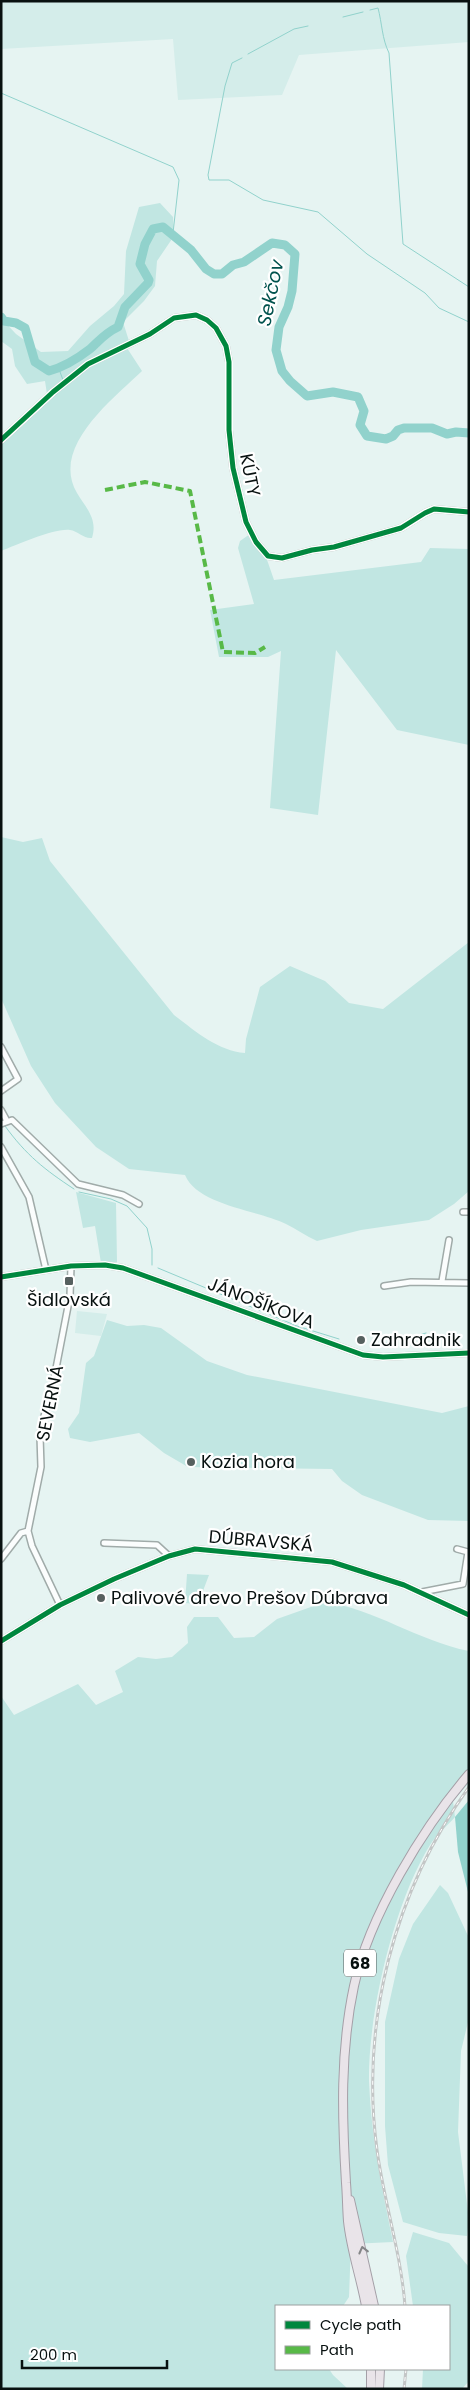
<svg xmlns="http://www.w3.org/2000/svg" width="470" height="2390" font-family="Poppins,sans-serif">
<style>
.built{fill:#d4edea}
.green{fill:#c1e6e2}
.water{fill:#91d2cc}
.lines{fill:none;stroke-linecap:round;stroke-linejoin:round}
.stream{stroke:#91d2cc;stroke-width:1}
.river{stroke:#91d2cc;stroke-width:9}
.street-casing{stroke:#a0aba9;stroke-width:8}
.primary-casing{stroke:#a49fa7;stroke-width:10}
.street{stroke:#fbfdfd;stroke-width:5}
.primary{stroke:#e9e4e9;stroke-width:8}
.rail-casing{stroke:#c3c6c6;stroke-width:3}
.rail{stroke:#fff;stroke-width:1;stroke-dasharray:4;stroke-linecap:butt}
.quiet{stroke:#58b947;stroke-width:4;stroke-dasharray:8 4;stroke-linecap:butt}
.cycleway-casing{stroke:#fff;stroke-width:8}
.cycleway{stroke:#00873e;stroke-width:5}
.oneway{stroke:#848587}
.poi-dot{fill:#56605f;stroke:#fff;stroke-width:2}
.labels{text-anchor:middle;stroke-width:4.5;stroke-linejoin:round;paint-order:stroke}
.shield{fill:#fff;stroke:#525858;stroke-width:1}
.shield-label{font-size:16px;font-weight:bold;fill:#081110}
.street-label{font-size:18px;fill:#081110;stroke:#fff}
.poi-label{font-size:18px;fill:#081110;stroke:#fff;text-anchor:start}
.water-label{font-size:19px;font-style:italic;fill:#00524d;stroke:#fff}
</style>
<rect width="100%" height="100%" fill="#e6f4f2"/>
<path class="built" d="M1 1H469V42L299 55 282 95 178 100 173 39 1 49Z
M77 1311 107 1314 101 1336 75 1333Z"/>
<path class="green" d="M160 203 173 217 174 236 157 261 155 286 144 301 123 322 129 341 127 348 142 371C113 399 50 447 77 493 86 508 98 519 92 538 84 539 78 531 70 530 54 528 17 545 1 551V436L47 394 45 381 27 384 15 366 12 349 1 341V318L16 334 41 352 68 351 90 326 114 306 124 294 126 251 139 207Z
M250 534 265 554 274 580 421 562 430 548 469 549V745L397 730 336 650 318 815 270 808 281 651 268 657H219L210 610 254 604 238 548 240 541Z
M1 837 23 842 42 838 50 861 174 1015C195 1031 218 1051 245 1053L246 1039 260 987 290 966 325 981 349 1003 383 1009 469 942V1191L454 1204 429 1220 361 1230 317 1241C306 1236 296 1229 286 1224 259 1210 198 1206 185 1175L129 1169 96 1147 55 1103 31 1066 1 998Z
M76 1192 116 1203 117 1262 101 1263 95 1226 83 1228Z
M107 1320 127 1326 144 1325 161 1328 207 1361 247 1375 442 1413 469 1406V1521L428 1520 362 1495 342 1481 332 1469 188 1467 164 1453 139 1433 90 1442 70 1438 68 1429 79 1413 86 1363 94 1356Z
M187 1574 209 1575 198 1604 185 1603Z
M325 1602C375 1609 418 1641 469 1651V1783L453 1801 455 1817C447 1826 436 1835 430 1845 394 1903 368 2013 369 2081 371 2136 382 2189 393 2242L351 2244 349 2297 343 2306H276V2369H329L333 2375 348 2389H1V1696L14 1715 78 1684 96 1705 123 1692 115 1671 138 1657 156 1659 172 1657 188 1643 187 1627 194 1617H218L234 1638 254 1637 277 1619Z
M440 1885 448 1893 469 1938V2018L461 2051 458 2132 469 2220 467 2236 439 2233 403 2222 388 2165 385 2126V2022L399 1959 413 1924Z
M413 2232 449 2243 468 2266 469 2381 462 2389H422L423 2369H449V2306H413L406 2256Z"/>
<path class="water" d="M469 1800V1896L458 1852 455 1817Z"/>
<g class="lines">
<path class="stream" d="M370 10 378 8C382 23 382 39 389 53L403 244 469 287
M343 17 363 12
M248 54 294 29 308 26
M242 58 232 63 225 86 208 175 209 180H229L263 200 318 212 367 254 425 293 439 308 469 322
M1 93 173 167 179 180 173 233
M59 369 63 380
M1 445 65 386V384
M5 1126C26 1155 45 1170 74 1189
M79 1192 111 1199 127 1206 147 1228 152 1249V1265
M158 1268 297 1326 339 1339
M402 1340 426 1333
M378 1343 396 1342"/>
<path class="river" d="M1 317 4 321 16 323 25 328 35 362 49 371C64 367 77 359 90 349 100 340 105 333 118 327L125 307 148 283 149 280 140 264 145 244 153 229 163 227 191 250 206 269 214 274H222L233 265 244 262 272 243 285 245 295 254 292 291 288 307 279 327 276 350 282 371 290 381 307 396 333 392 358 397 364 411 360 425 367 436 386 439 393 436 398 430 404 428H432L447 434 456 432 469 433"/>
<g class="street-casing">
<path id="street" d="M1 440 53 392 88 364 150 334 174 318 196 315 207 320 216 328 226 346 229 362V430L233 468 246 522 256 542 268 556 282 558 312 550 334 547 401 528 425 513 434 509 469 512
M1 1047 18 1079 1 1091
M1 1110 7 1121
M1 1124 12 1120 78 1184 123 1195 139 1204
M1 1147 29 1197 46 1270
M463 1212H469
M1 1277 71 1266 105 1265 123 1268 363 1355 383 1357 469 1353
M442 1281 449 1240
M384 1286 411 1282 469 1283
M104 1543 157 1545 169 1556
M1 1559 21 1533 28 1531
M422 1592 463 1584 468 1552 457 1549
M60 1605 32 1546 28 1531 41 1467 40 1436 42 1423 52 1389 70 1296 71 1266
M1 1641 60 1605 114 1579 169 1556 195 1549 332 1562 404 1585 469 1615"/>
</g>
<g class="primary-casing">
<path id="primary" d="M350 2200 374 2306
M366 2306C361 2278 351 2250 348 2221 347 2208 347 2195 346 2183 342 2117 340 2051 354 1986 369 1916 423 1828 469 1774
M371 2389V2369
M379 2389 380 2369"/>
</g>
<use href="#street" class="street"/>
<use href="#primary" class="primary"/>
<g class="rail-casing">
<path id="rail" d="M405 2306C401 2253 384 2202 377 2150 360 2023 394 1891 469 1787
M404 2389 406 2369"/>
</g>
<use href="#rail" class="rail"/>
<path class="quiet" d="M105 490 145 482 190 491 223 652 255 653 265 647"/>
<g class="cycleway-casing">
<path id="cycleway" d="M1 440 53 392 88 364 150 334 174 318 196 315 207 320 216 328 226 346 229 362V430L233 468 246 522 256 542 268 556 282 558 312 550 334 547 401 528 425 513 434 509 469 512
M1 1277 71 1266 105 1265 123 1268 363 1355 383 1357 469 1353
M1 1641 60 1605 114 1579 169 1556 195 1549 332 1562 404 1585 469 1615"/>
</g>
<use href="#cycleway" class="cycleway"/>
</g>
<defs><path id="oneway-chevron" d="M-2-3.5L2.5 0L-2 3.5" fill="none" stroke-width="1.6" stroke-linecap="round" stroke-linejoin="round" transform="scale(1.25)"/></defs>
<use class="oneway" href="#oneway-chevron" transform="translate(363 2250) rotate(-104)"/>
<g class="poi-dot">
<rect x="64" y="1276" width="10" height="10" rx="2.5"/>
<circle cx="361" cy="1340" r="5"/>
<circle cx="191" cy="1462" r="5"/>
<circle cx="101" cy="1598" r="5"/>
</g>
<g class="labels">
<rect class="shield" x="344" y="1949.5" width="32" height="27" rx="4"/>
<g class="shield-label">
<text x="360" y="1969">68</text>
</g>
<g class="street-label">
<text transform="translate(250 475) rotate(79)" y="6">KÚTY</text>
<text transform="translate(261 1303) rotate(21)" y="6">JÁNOŠÍKOVA</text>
<text transform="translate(50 1403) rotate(-79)" y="6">SEVERNÁ</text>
<text transform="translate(261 1541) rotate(5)" y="6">DÚBRAVSKÁ</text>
</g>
<g class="poi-label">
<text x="69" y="1306" text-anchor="middle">Šidlovská</text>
<text x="371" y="1346">Zahradnik</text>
<text x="201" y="1468">Kozia hora</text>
<text x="111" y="1604">Palivové drevo Prešov Dúbrava</text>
</g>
<g class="water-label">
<text transform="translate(270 293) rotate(-78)" y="7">Sekčov</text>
</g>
</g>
<rect width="470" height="2390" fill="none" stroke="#081110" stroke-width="5"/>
<rect x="275" y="2305" width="175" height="65" fill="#ffffff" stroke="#9ca09f"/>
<rect x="285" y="2321" width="25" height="8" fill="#00873e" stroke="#9ca09f"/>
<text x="320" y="2330" font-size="15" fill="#081110">Cycle path</text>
<rect x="285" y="2346" width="25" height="8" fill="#58b947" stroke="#9ca09f"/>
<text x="320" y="2355" font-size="15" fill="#081110">Path</text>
<path d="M22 2360v8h145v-8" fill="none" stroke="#081110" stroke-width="2.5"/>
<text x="30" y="2360" font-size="15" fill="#081110" stroke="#ffffff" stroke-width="4" paint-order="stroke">200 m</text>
</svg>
